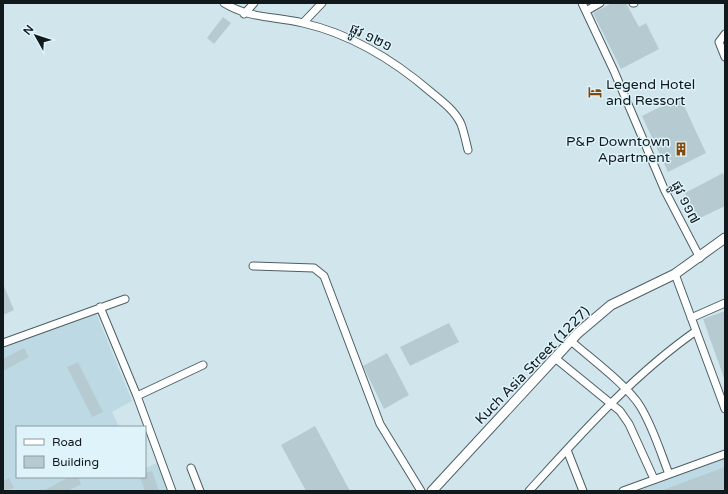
<svg xmlns="http://www.w3.org/2000/svg" width="728" height="494" font-family="'Varela Round','Noto Sans Khmer',sans-serif">
<style>
.built{fill:#bdd9e3}
.building{fill:#b6cbd1}
.lines{fill:none;stroke-linecap:round;stroke-linejoin:round}
.minor-casing{stroke:#4c5f64;stroke-width:9}
.tertiary-casing{stroke:#4c5f64;stroke-width:11}
.minor{stroke:#fff;stroke-width:7}
.tertiary{stroke:#fff;stroke-width:9}
.labels{text-anchor:middle;stroke-width:3;stroke-linejoin:round;paint-order:stroke}
.street-label{font-size:14px;fill:#12191c;stroke:#def3fa}
.poi-label{font-size:14px;fill:#12191c;stroke:#def3fa;text-anchor:start}
</style>
<rect width="100%" height="100%" fill="#d1e6ec"/>
<path class="built" d="M96 313 132 401 112 412 119 427H17V477H145V468L159 462 169 491H3V347Z
M725 452V491H620Z"/>
<path class="building" d="M612 3H626L639 27 646 23 659 49 621 69 593 13Z
M223 17 231 23 214 44 207 38Z
M680 97 706 153 668 172 642 116Z
M723 173 725 178V206L698 219 685 193Z
M3 284 14 310 3 315Z
M725 311V378H724L703 319Z
M449 323 459 342 410 366 400 347Z
M24 348 29 357 3 371V359Z
M387 353 409 395 384 409 363 366Z
M78 362 103 412 92 417 67 367Z
M315 426 350 491H306L281 445Z
M725 467V491H663V490Z
M152 471 159 491H145L140 477H145V473Z
M69 477H78L81 484 68 491H43Z
M9 478 14 488 3 491V481Z"/>
<g class="lines">
<g class="minor-casing">
<path id="minor" d="M224 3C250 19 274 16 303 23 351 34 395 61 432 93 443 102 455 111 461 124 464 132 466 142 468 150
M582 3 614 71 665 191 700 258
M633 3H634
M586 11 600 3
M244 14 254 3
M303 23 322 3
M725 34 719 42 725 57
M253 266 314 268 324 276 380 424 421 491
M675 274 725 409
M100 307 137 396 172 491
M691 318 725 303
M571 341C590 358 627 385 640 406 653 427 660 451 669 474
M3 343 125 299
M555 358 620 411 629 424 654 479
M137 396 203 365
M567 450 583 491
M191 468 200 491
M529 491C581 434 633 375 696 331
M623 491 725 454"/>
</g>
<g class="tertiary-casing">
<path id="tertiary" d="M432 491 578 333 611 305 675 274 725 238"/>
</g>
<use href="#minor" class="minor"/>
<use href="#tertiary" class="tertiary"/>
</g>
<defs>
<g id="hotel-bare" transform="scale(1.08)"><path d="M-6-4.5h1.5V1H6V5H4.5V3h-9V5H-6ZM-4 0a1.8 1.8 0 1 1 3.6 0ZM.5 0V-2.5h3Q6-2.5 6 0Z" fill="#854806" stroke="#def3fa" stroke-width="2.5" paint-order="stroke"/></g>
<g id="building-bare" transform="scale(1.08)"><path d="M-4-6H4V6H1V3H-1V6H-4ZM-2.5-4.3h1.7v1.8h-1.7ZM.8-4.3h1.7v1.8H.8ZM-2.5-1h1.7V.8h-1.7ZM.8-1h1.7V.8H.8Z" fill="#854806" stroke="#def3fa" stroke-width="2.5" paint-order="stroke"/></g>
</defs>
<g fill-rule="evenodd">
<use href="#hotel-bare" x="595" y="92"/>
<use href="#building-bare" x="681" y="149"/>
</g>
<g class="labels">
<g class="street-label">
<text transform="translate(371 37) rotate(26)" y="5">ផ្លូវ ១២១</text>
<text transform="translate(686 202) rotate(63)" y="5">ផ្លូវ ១១៧</text>
<text transform="translate(532 365) rotate(-46)" y="5">Kuch Asia Street (1227)</text>
</g>
<g class="poi-label">
<text x="606" y="89">Legend Hotel<tspan x="606" dy="16">and Ressort</tspan></text>
<text x="670" y="146" text-anchor="end">P&amp;P Downtown<tspan x="670" dy="16">Apartment</tspan></text>
</g>
</g>
<rect width="728" height="494" fill="none" stroke="#12191c" stroke-width="8"/>
<rect x="16" y="426" width="130" height="52" fill="#def3fa" stroke="#8c9ca1"/>
<rect x="24" y="439" width="20" height="6" fill="#ffffff" stroke="#8c9ca1"/>
<text x="52" y="446" font-size="12" fill="#12191c">Road</text>
<rect x="24" y="456" width="20" height="12" fill="#b6cbd1" stroke="#8c9ca1"/>
<text x="52" y="466" font-size="12" fill="#12191c">Building</text>
<g transform="translate(36 36) rotate(309)" stroke="#def3fa" stroke-width="3" paint-order="stroke">
<path d="M0-3L7 15L0 10L-7 15Z" fill="#12191c"/>
<text y="-6" font-size="11" font-weight="bold" text-anchor="middle" fill="#12191c">N</text>
</g>
</svg>
